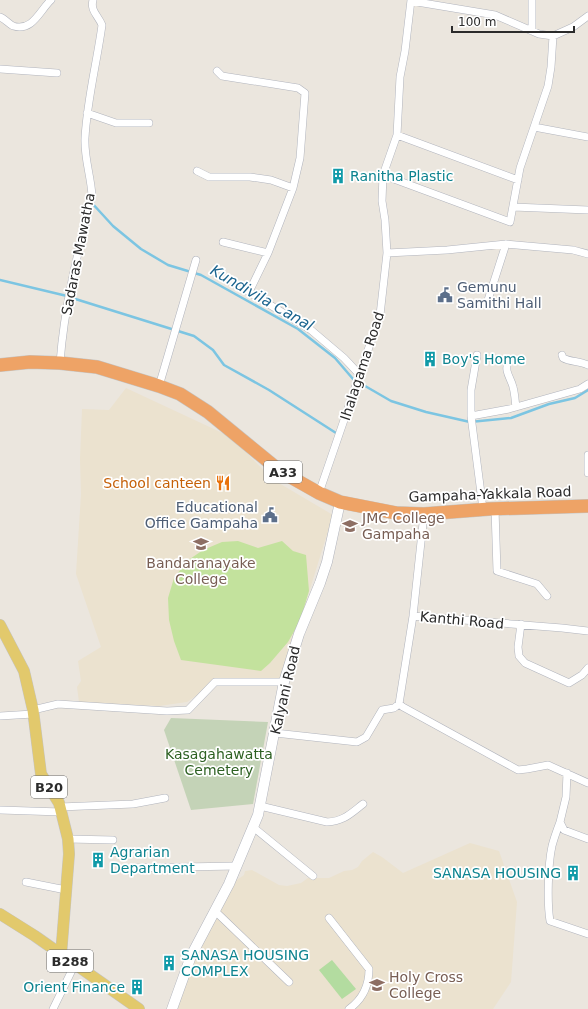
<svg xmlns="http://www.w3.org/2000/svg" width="588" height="1009" font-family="'DejaVu Sans',sans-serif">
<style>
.education{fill:#ebe2cf}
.green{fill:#b3dca0}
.cemetery{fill:#c4d3b7}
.pitch{fill:#c3e29d}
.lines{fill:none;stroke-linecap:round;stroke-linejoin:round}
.stream{stroke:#7cc5e2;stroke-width:2.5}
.street-casing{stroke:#b1b4bd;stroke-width:8}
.secondary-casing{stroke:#b1b4bd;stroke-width:11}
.primary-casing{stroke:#c4c4c4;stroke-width:12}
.highway-casing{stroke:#c4c4c4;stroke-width:14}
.street{stroke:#fff;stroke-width:7}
.secondary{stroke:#fff;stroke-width:10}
.primary{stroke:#e2c96c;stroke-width:11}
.highway{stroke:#eea366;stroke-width:13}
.labels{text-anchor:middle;stroke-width:3.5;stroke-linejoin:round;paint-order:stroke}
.shield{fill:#fff;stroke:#6b6b6b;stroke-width:1}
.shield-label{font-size:13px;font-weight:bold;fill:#2b2b2b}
.culture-label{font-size:14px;fill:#0d838f;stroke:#fff;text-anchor:start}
.street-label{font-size:14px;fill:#2b2b2b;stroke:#fff}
.service-label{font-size:14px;fill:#4e5e75;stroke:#fff;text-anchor:start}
.food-label{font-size:14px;fill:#c56008;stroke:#fff;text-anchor:end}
.education-label{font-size:14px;fill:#785e54;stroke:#fff;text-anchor:start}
.park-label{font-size:14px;fill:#2d6022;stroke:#fff}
.water-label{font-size:15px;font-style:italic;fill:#1b648e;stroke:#fff}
</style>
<rect width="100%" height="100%" fill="#ebe6de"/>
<path class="education" d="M126 388 231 437 272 479 333 515 282 679H221L187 702 159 706 79 702 77 687 81 681 78 661 101 647 76 574 81 494 80 459 82 409 109 410Z
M470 843 499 851 517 902 511 982 493 1009H173L179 990 234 882 244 875 245 871 252 870 279 885 287 886 301 883 308 878H329L344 871 352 870 358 867 362 861 373 852 382 857 403 873Z"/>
<path class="green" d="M332 960 356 989 342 999 319 970Z"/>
<path class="cemetery" d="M171 718 268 722 253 804 191 810 164 730Z"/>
<path class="pitch" d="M238 541 258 548 282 541 293 551 306 555 309 591 300 621 288 642 270 663 261 671 181 660 174 641 169 620 168 598 174 578 187 561 203 550 222 542Z"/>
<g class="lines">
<path class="stream" d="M91 202 113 226 141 249 168 265 201 275 298 329 335 358 353 379 391 401 426 412 470 422 511 418 549 404 575 398 588 390
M0 280 67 296
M69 297 194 336 213 350 224 365 269 390 336 433"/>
<g class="street-casing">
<path id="street" d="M411 1 495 15 539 34 553 36 573 27 588 16
M0 17C5 19 9 24 13 26 33 32 40 10 51 0
M532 31V0
M0 69 57 73
M217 71 222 76 298 88 305 93 300 158 293 188 268 253 249 292 311 330 344 358 360 375
M87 113 116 123H149
M534 127 588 137
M397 135 518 180
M197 171 209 177H250L271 180 293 188
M383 175 510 222 520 168 548 86 551 67 553 36
M513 207 588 210
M223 242 268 253
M387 253 447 250 506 244 573 250 588 254
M488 300 506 244
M477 355 471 390V416L483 509
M562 355 563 358C570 362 580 361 588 365
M508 362C504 372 511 378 513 387 515 394 515 401 516 407
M60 363C64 307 78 251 92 196 91 176 84 158 85 138 87 100 97 62 102 25 98 15 90 11 93 0
M159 386 196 260
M471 416 509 409 580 389 588 384
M588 455V473
M319 493 380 315 387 253 385 220 382 201 383 175 397 135 400 77 405 51 411 0
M495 509 497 571 537 584 547 596
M424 514 413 616 562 628 588 631
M413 616 399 704 403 707 518 770 527 769 548 765 588 783
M521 624 518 647 519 656 525 663 569 683 582 675 588 668
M33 710 58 704 167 711 188 710 215 682H284
M0 716 33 714
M275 733 357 742 366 737 382 710 394 708 399 704
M567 773 566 797 560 822 564 830 588 839
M260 806 327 822C344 821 350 814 363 804
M60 807 133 804 165 798
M0 810 61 812
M560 822C557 830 554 838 552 846 548 864 547 903 550 921L588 934
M253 827 313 876
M68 839 113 840
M127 868 237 866
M26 882 66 890
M215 911 289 982
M329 918 369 969C369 986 363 999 349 1009
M53 1009 75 964"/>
</g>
<g class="secondary-casing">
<path id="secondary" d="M172 1009 191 956 229 884 258 815 284 682 299 634 320 583 327 562 340 502"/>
</g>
<g class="primary-casing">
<path id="primary" d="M0 625 24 671 33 710 41 774 59 803 68 839 69 854 61 955
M0 914 35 936 139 1009"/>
</g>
<g class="highway-casing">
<path id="highway" d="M0 365 30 362 60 363 97 367 159 386 180 394 208 412 280 471 319 493 340 502 396 513 424 514 489 509 588 506"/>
</g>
<use href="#street" class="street"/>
<use href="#secondary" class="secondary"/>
<use href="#primary" class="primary"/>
<use href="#highway" class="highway"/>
</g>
<defs>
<g id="building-bare" transform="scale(1.2)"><path d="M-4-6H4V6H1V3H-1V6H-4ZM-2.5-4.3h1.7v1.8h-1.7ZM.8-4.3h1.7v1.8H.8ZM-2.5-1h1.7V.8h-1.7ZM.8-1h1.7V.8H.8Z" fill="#0f9aa8" stroke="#fff" stroke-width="2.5" paint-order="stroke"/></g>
<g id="civic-bare" transform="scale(1.2)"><path d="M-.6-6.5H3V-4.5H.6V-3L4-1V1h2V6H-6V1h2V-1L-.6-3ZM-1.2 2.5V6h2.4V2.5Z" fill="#5c6f8a" stroke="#fff" stroke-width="2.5" paint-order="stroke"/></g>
<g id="restaurant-bare" transform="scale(1.2)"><path d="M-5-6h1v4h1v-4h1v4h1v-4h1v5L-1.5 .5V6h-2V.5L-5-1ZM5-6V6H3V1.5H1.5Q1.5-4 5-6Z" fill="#e8710a" stroke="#fff" stroke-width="2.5" paint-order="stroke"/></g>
<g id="university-bare" transform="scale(1.2)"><path d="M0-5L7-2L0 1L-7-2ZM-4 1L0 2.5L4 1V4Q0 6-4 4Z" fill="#8d6e63" stroke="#fff" stroke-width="2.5" paint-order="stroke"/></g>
<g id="school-bare" transform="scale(1.2)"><path d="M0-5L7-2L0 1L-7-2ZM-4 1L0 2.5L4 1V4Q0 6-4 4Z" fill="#8d6e63" stroke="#fff" stroke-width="2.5" paint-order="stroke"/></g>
</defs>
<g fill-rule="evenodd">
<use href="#building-bare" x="338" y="176"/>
<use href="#civic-bare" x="445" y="295"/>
<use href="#building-bare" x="430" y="359"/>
<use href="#restaurant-bare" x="223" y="483"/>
<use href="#civic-bare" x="270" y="515"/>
<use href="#university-bare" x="350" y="526"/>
<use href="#school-bare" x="201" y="544"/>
<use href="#building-bare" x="98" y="860"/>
<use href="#building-bare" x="573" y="873"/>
<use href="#building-bare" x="169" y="963"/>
<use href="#school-bare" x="377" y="985"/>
<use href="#building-bare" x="137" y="987"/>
</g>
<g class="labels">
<g class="shield">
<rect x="264" y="461" width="38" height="22" rx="3"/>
<rect x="31" y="776" width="36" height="22" rx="3"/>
<rect x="47" y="950" width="46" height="22" rx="3"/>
</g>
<g class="shield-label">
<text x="283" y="477">A33</text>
<text x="49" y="792">B20</text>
<text x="70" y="966">B288</text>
</g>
<g class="culture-label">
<text x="350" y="181">Ranitha Plastic</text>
<text x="442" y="364">Boy's Home</text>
<text x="110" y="857">Agrarian<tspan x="110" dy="16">Department</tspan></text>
<text x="561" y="878" text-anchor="end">SANASA HOUSING</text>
<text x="181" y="960">SANASA HOUSING<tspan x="181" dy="16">COMPLEX</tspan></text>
<text x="125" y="992" text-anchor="end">Orient Finance</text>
</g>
<g class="street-label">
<text transform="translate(78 254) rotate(-79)" y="5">Sadaras Mawatha</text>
<text transform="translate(362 366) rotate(-72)" y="5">Ihalagama Road</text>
<text transform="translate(490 494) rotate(-2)" y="5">Gampaha-Yakkala Road</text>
<text transform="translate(462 620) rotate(5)" y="5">Kanthi Road</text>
<text transform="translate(285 690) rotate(-77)" y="5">Kalyani Road</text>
</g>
<g class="service-label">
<text x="457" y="292">Gemunu<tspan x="457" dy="16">Samithi Hall</tspan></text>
<text x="258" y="512" text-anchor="end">Educational<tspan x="258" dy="16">Office Gampaha</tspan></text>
</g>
<g class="food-label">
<text x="211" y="488">School canteen</text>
</g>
<g class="education-label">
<text x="362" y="523">JMC College<tspan x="362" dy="16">Gampaha</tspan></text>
<text x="201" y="568" text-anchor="middle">Bandaranayake<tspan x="201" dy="16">College</tspan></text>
<text x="389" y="982">Holy Cross<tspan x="389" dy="16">College</tspan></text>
</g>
<g class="park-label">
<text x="219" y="759">Kasagahawatta<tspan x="219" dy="16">Cemetery</tspan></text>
</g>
<g class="water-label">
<text transform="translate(262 298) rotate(30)" y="5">Kundivila Canal</text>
</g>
</g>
<path d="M452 26v6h122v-6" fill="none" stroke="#2b2b2b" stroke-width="2"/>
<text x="458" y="26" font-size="12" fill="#2b2b2b" stroke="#ffffff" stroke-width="3" paint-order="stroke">100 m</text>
</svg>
